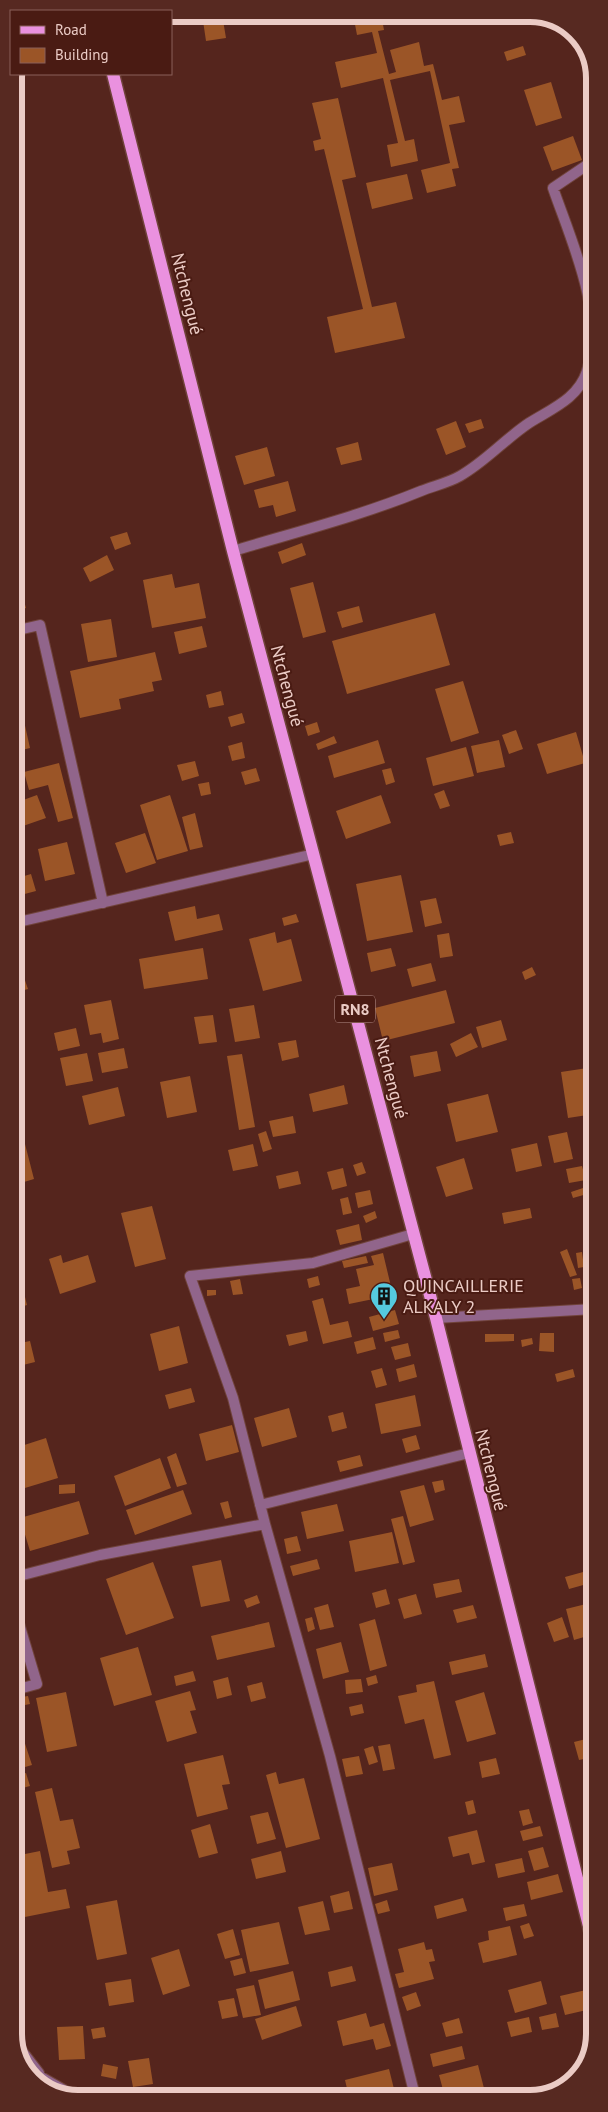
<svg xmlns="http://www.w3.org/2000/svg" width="608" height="2112" font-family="'PT Sans',sans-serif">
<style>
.building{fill:#9b5527}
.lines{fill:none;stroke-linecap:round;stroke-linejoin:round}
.street-casing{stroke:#70433b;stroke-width:12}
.primary-casing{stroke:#70433b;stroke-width:15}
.street{stroke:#91658b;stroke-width:10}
.primary{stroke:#ea91df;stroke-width:12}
.labels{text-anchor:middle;stroke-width:4;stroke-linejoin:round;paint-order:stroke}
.shield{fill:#4a1b13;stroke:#bb9690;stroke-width:1}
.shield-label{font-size:16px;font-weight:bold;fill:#ebcbc5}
.street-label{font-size:18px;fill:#ebcbc5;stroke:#4a1b13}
.poi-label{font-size:18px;fill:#ebcbc5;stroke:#4a1b13;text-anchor:start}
.rim{fill:none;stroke:#ebcbc5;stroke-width:6}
</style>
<rect width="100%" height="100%" fill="#55251d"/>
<path class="building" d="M202 14H222L226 38 206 41Z
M353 14H381L384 30 378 31 389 74 396 72 390 50 419 42 424 66 433 64 442 100 459 96 465 122 449 125 459 168 452 169 456 186 427 193 421 170 450 163 430 71 390 80 405 141 414 139 418 161 391 167 387 145 398 143 383 78 341 88 335 62 377 53 372 32 357 35Z
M568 28 572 30 581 45 573 47Z
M523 46 526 55 507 61 504 52Z
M551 82 562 118 536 126 524 90Z
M338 98 356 177 342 180 372 307 396 302 405 338 335 353 327 317 363 309 324 149 315 151 313 141 321 139 312 103Z
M573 136 582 160 552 171 543 147Z
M407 174 413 199 372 209 366 183Z
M481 419 484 428 469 433 465 424Z
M456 421 466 447 446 455 436 429Z
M358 442 362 460 341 465 336 448Z
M267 447 275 476 244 485 235 456Z
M288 481 296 511 276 517 273 505 259 508 254 490Z
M127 532 131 544 115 550 110 537Z
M302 543 306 555 282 564 278 552Z
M107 555 114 570 90 582 83 568Z
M172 574 175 588 199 583 206 618 152 628 143 580Z
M313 582 326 632 303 638 290 588Z
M19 584 26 608 14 612V586Z
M359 606 363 622 342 628 337 612Z
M435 613 450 665 347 694 332 641Z
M111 619 117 657 88 662 81 624Z
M202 626 207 647 179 654 174 632Z
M155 652 162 680 152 682 154 691 119 699 121 709 80 718 70 671Z
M463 681 479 733 451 742 435 689Z
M221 691 224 705 209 708 206 695Z
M22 712 30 748 14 752V714Z
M242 713 245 723 231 727 228 717Z
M317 722 320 732 308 736 305 726Z
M516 730 523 749 509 754 502 735Z
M576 732 585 763 547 774 537 744Z
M334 736 337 743 318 750 316 744Z
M378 740 385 763 334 778 328 756Z
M499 740 505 767 477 773 471 746Z
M242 742 245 758 232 761 228 746Z
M466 747 474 776 433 786 426 758Z
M195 761 199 776 182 781 177 765Z
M59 763 73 818 58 822 48 785 29 790 24 772Z
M256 768 260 781 245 785 241 772Z
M391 768 395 782 386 785 382 770Z
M19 776 21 786 14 787V777Z
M209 782 211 794 201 796 198 784Z
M444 790 450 806 440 809 434 794Z
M37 795 46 818 23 826 15 803Z
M170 795 188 851 157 860 140 805Z
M381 795 391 823 346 839 336 811Z
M195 813 203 847 190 850 182 817Z
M511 832 514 843 500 846 497 835Z
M145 833 156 863 126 873 115 843Z
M67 842 75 874 45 881 38 849Z
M31 874 36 891 17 896 14 879Z
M401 875 413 932 367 941 356 884Z
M436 898 442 923 425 927 420 901Z
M195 906 197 919 219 914 223 930 175 941 168 912Z
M296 914 299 922 284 926 282 918Z
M275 932 277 943 291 939 302 981 263 991 249 939Z
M449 933 453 956 440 958 437 935Z
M203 948 208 979 144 989 139 959Z
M391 948 396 966 371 972 367 953Z
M19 963 28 989 14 993V965Z
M431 963 436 981 412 987 407 969Z
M532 967 536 975 525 980 522 972Z
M446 990 455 1023 383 1041 375 1008Z
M111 1000 119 1039 103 1043 101 1033 90 1035 84 1005Z
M254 1005 260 1038 235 1042 229 1009Z
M213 1015 217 1042 199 1044 194 1017Z
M501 1020 507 1040 482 1048 476 1027Z
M76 1028 80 1046 58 1051 54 1033Z
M471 1033 478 1047 456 1057 450 1044Z
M296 1040 299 1057 282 1061 278 1043Z
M124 1048 128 1068 102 1073 98 1053Z
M437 1051 441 1071 414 1077 410 1056Z
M87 1053 93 1081 66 1086 60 1058Z
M242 1054 255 1127 239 1130 227 1056Z
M594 1067V1114L568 1118 561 1072Z
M190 1076 197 1112 167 1118 160 1082Z
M344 1085 348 1104 313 1112 309 1094Z
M118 1087 125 1116 89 1125 82 1096Z
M488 1094 498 1132 456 1142 447 1104Z
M293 1116 296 1133 273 1137 269 1121Z
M266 1131 272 1149 263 1152 258 1134Z
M567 1132 573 1159 554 1163 548 1136Z
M537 1143 542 1166 516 1172 511 1149Z
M25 1144 34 1179 14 1185V1147Z
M253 1144 258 1166 233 1171 228 1150Z
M464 1158 473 1189 446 1197 436 1167Z
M362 1162 366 1173 357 1176 353 1165Z
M582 1166 586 1180 569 1183 566 1169Z
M343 1168 347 1186 332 1190 327 1172Z
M298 1171 301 1184 279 1189 276 1176Z
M592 1185 594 1192 573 1198 571 1192Z
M370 1190 373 1204 358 1208 355 1193Z
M348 1197 352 1213 343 1215 340 1199Z
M152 1206 166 1259 135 1267 121 1213Z
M530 1208 532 1218 504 1224 502 1213Z
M375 1211 377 1218 366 1223 363 1216Z
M359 1224 362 1240 340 1245 336 1230Z
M567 1249 577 1275 570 1277 560 1252Z
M582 1252 584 1267 578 1268 576 1253Z
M383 1253 393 1295 349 1304 346 1289 360 1286 356 1269 374 1265 371 1256Z
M61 1255 63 1263 88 1255 96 1282 60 1294 49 1259Z
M366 1256 368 1263 344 1268 342 1261Z
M19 1273 27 1305 15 1309V1274Z
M318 1276 320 1285 309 1288 307 1279Z
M580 1278 582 1288 574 1290 572 1279Z
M240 1279 243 1294 233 1295 230 1281Z
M207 1290H216V1295L207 1296Z
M323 1298 330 1325 348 1321 352 1337 323 1344 312 1301Z
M395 1310 399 1324 373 1331 369 1317Z
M179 1326 188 1363 159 1371 150 1334Z
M398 1330 400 1338 385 1342 383 1333Z
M306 1331 308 1341 289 1346 286 1335Z
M540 1333H554V1352L539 1351Z
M485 1334H514V1341L485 1342Z
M373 1337 376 1349 357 1354 354 1342Z
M532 1338 533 1344 522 1347 521 1340Z
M30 1341 35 1362 15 1367V1344Z
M408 1343 411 1356 395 1360 391 1347Z
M414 1364 417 1377 399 1382 396 1369Z
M382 1368 387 1385 376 1388 371 1371Z
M573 1369 575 1377 557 1382 555 1374Z
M191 1388 195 1402 169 1409 165 1395Z
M415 1395 421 1426 381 1434 375 1404Z
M289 1408 297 1437 262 1447 254 1418Z
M343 1412 347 1428 332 1432 328 1416Z
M232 1425 239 1452 206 1461 199 1434Z
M416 1435 420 1449 406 1453 402 1439Z
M46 1438 58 1478 15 1491V1448Z
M176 1453 187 1484 177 1487 167 1457Z
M360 1455 363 1466 340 1472 337 1461Z
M160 1458 171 1488 125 1506 114 1476Z
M443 1480 445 1490 435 1493 432 1482Z
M75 1484V1493L59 1494V1485Z
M424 1485 434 1520 410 1527 400 1491Z
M183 1490 192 1514 135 1535 126 1510Z
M79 1501 89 1534 30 1551 20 1518Z
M228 1501 232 1517 225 1519 220 1503Z
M337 1504 344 1531 307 1539 301 1512Z
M403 1516 415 1562 403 1565 391 1519Z
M392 1532 399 1563 355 1572 349 1541Z
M297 1536 301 1551 287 1554 284 1539Z
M317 1559 320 1569 293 1576 290 1566Z
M221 1560 230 1601 201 1607 192 1566Z
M153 1562 174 1618 126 1635 106 1579Z
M594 1569V1582L569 1589 565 1577Z
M459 1579 462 1592 436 1598 433 1584Z
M386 1589 390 1604 376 1608 372 1593Z
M416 1594 422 1614 404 1619 398 1599Z
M257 1595 260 1603 247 1608 244 1600Z
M594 1602V1634L574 1640 566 1609Z
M328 1604 334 1627 320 1630 314 1608Z
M473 1605 477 1618 457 1623 453 1610Z
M312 1617 315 1629 308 1632 305 1619Z
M562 1617 569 1637 554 1642 547 1623Z
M375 1619 387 1666 370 1671 359 1624Z
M269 1622 275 1647 217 1660 211 1636Z
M341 1642 349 1672 323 1679 316 1649Z
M138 1647 152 1695 114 1706 100 1658Z
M485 1654 488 1667 452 1675 449 1662Z
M193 1671 196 1681 176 1686 174 1676Z
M376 1675 378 1683 368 1686 366 1678Z
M228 1677 232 1695 217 1699 213 1681Z
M361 1679 363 1692 346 1694 345 1680Z
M434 1681 451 1755 434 1759 424 1719 405 1724 398 1696 417 1692 416 1685Z
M262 1682 266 1698 251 1702 247 1686Z
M190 1691 196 1710 190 1711 197 1733 167 1742 155 1701Z
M66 1692 77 1746 47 1752 36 1698Z
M484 1692 496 1734 467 1742 455 1701Z
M28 1696 30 1704 15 1707V1698Z
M362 1704 364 1713 351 1716 349 1707Z
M594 1705V1728L589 1729 584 1707Z
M15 1713 32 1765 15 1770Z
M594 1737V1757L579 1760 574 1742Z
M390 1744 395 1769 383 1771 378 1746Z
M373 1746 378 1762 369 1765 364 1749Z
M223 1755 230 1784 222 1785 228 1809 197 1817 184 1764Z
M359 1756 363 1774 346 1777 342 1759Z
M496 1758 500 1774 482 1778 479 1762Z
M276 1772 279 1784 304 1778 320 1839 286 1848 266 1775Z
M26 1773 30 1786 15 1790V1776Z
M52 1788 60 1821 73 1819 80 1848 67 1851 70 1864 52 1868 35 1792Z
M594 1791V1809H593L589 1792Z
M473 1800 476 1813 468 1815 465 1802Z
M529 1809 533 1823 523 1826 519 1811Z
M268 1812 276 1839 257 1844 250 1816Z
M210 1824 218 1853 199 1858 191 1830Z
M540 1826 543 1836 523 1841 520 1831Z
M477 1830 485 1862 472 1865 469 1853 453 1857 448 1837Z
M543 1847 549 1867 534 1871 528 1851Z
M40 1851 48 1892 66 1889 70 1908 15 1919V1856Z
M281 1851 286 1872 256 1879 251 1859Z
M522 1858 525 1872 498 1878 495 1864Z
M392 1863 398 1890 374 1896 368 1868Z
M558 1874 563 1892 531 1900 527 1882Z
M349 1891 353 1909 334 1913 330 1896Z
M463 1898 467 1911 437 1919 434 1906Z
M117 1900 127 1954 97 1960 86 1906Z
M387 1900 390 1911 378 1914 375 1904Z
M323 1901 330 1930 305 1935 298 1907Z
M524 1904 527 1916 506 1921 503 1908Z
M279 1922 289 1964 250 1972 241 1930Z
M529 1923 534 1936 524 1939 520 1926Z
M510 1926 517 1955 483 1963 478 1943 489 1940 488 1931Z
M233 1929 240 1955 225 1959 217 1934Z
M424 1942 426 1950 432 1949 435 1961 429 1962 434 1979 399 1988 395 1974 404 1972 398 1949Z
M179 1949 190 1986 163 1995 151 1958Z
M242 1958 246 1973 234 1976 230 1961Z
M352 1966 356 1981 331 1987 328 1972Z
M293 1971 300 2000 265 2009 258 1980Z
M131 1979 134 2002 109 2006 105 1983Z
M541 1981 547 2004 515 2013 508 1990Z
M254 1985 261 2015 243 2018 236 1989Z
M586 1990 591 2009 565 2015 560 1996Z
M416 1992 421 2006 407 2011 402 1997Z
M234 1998 238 2016 222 2019 218 2001Z
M296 2006 302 2026 262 2040 255 2019Z
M366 2013 370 2027 384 2023 391 2046 376 2050 373 2039 343 2046 337 2021Z
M556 2013 559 2027 542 2030 539 2017Z
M529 2017 532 2032 511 2037 507 2022Z
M459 2018 463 2033 446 2037 442 2023Z
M83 2026 85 2059 59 2060 57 2027Z
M104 2027 106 2037 93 2039 91 2029Z
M462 2046 465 2059 433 2067 430 2054Z
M149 2058 153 2084 133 2087 128 2061Z
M103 2064 118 2067 116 2079 101 2076Z
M478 2065 486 2096 445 2097 439 2075Z
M389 2069 396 2097H349L345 2080Z"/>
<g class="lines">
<g class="street-casing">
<path id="street" d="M233 551C296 532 360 516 421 491 433 486 448 483 460 476 485 462 505 439 529 423 551 409 578 399 587 371 605 313 572 243 553 188L593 161
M14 631 40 625 103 903
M14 923 314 854
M436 1318 594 1309
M260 1505 469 1453
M265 1524 233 1398 190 1276 313 1263 413 1234
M15 1577 100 1555 265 1524 330 1756 413 2088V2097
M15 1610 37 1684 15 1690
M584 1903H594
M15 2042 39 2073
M29 2070 78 2098"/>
</g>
<g class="primary-casing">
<path id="primary" d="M113 74 233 551 436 1318 594 1946"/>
</g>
<use href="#street" class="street"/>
<use href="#primary" class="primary"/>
</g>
<defs>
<g id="building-pin" transform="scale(1.4375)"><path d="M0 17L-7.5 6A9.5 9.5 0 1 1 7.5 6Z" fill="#55cadf" stroke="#4a1b13"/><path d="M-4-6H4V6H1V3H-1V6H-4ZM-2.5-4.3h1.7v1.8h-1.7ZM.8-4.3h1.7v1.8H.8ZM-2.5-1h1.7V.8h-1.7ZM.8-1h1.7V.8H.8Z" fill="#111"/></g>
</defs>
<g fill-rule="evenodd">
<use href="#building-pin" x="384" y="1296"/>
</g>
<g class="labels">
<rect class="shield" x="335" y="995.5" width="40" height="27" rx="4"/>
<g class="shield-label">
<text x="355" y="1015">RN8</text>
</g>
<g class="street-label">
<text transform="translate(187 294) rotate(76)" y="6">Ntchengué</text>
<text transform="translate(287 686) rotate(75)" y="6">Ntchengué</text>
<text transform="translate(391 1078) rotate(75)" y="6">Ntchengué</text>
<text transform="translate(491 1470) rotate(76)" y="6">Ntchengué</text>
</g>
<g class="poi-label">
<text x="403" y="1292">QUINCAILLERIE<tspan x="403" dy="21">ALKALY 2</tspan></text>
</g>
</g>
<path d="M0 0H608V2112H0ZM78 22H530A56 56 0 0 1 586 78V2034A56 56 0 0 1 530 2090H78A56 56 0 0 1 22 2034V78A56 56 0 0 1 78 22Z" fill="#572921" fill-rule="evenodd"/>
<path class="rim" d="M78 22H530A56 56 0 0 1 586 78V2034A56 56 0 0 1 530 2090H78A56 56 0 0 1 22 2034V78A56 56 0 0 1 78 22Z"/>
<rect x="10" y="10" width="162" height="65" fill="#4a1b13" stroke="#8a615a"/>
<rect x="20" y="26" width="25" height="8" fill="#ea91df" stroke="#8a615a"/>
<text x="55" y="35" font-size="15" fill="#ebcbc5">Road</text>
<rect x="20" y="48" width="25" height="15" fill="#9b5527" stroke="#8a615a"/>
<text x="55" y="60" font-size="15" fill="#ebcbc5">Building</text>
</svg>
